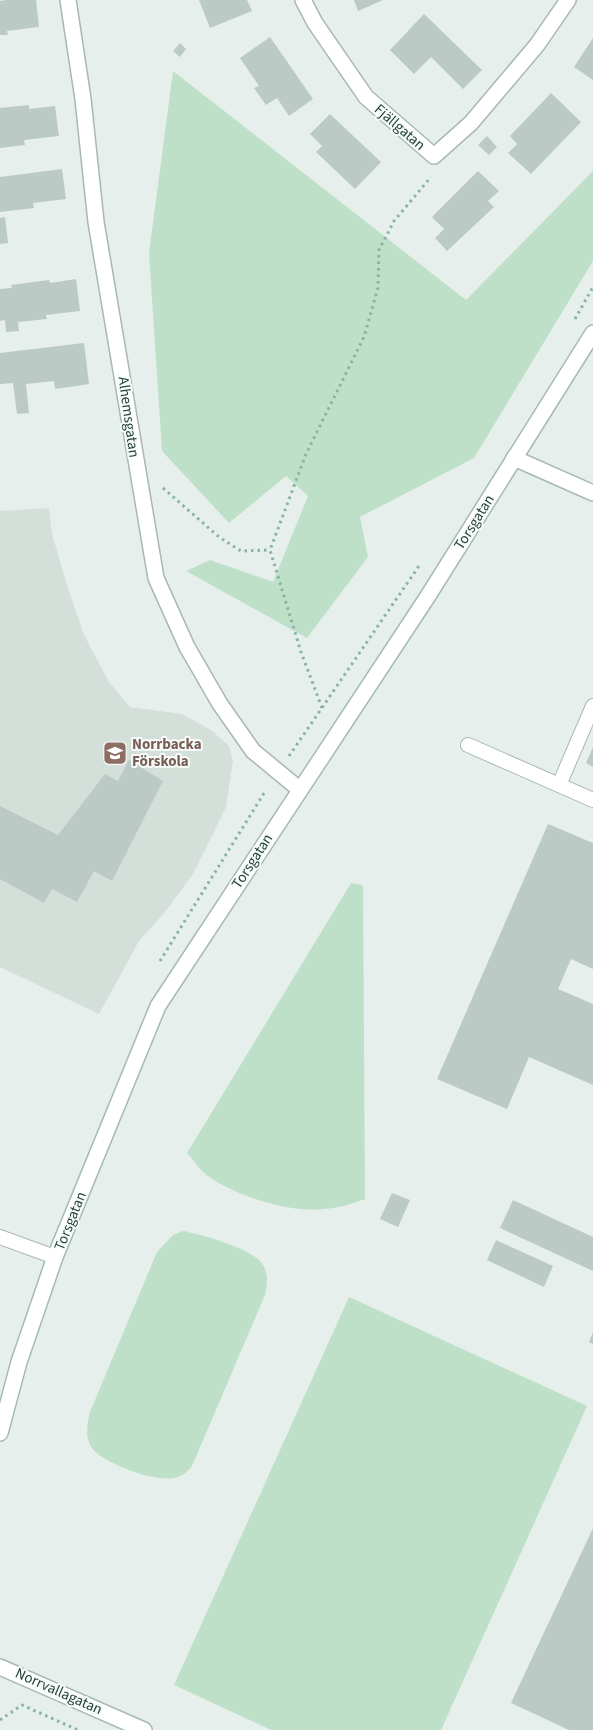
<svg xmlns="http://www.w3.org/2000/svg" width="593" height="1730" font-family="'Source Sans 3',sans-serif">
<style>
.built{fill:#d4dfda}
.green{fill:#bfe0c8}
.building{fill:#bbcac4}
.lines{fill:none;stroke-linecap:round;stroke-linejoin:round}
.service-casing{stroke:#a8b8b2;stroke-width:16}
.minor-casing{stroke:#a8b8b2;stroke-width:18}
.secondary-casing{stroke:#a4bbb3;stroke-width:18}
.path{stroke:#86b3a5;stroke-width:3;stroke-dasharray:2.5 4;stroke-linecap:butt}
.service{stroke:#fff;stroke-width:14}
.minor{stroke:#fff;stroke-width:15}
.secondary{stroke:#fff;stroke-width:15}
.labels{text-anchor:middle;stroke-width:4;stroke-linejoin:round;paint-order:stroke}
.street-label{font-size:15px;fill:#24423a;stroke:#f7fbf9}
.education-label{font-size:15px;font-weight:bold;fill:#785e54;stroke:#f7fbf9;text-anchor:start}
</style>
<rect width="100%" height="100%" fill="#e6efeb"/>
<path class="built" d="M49 508 52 534 67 585 84 635 109 682 130 707 182 714 211 730 229 746 233 761 226 807 193 874 165 912 139 941 99 1014 0 967V511Z"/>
<path class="green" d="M173 71 466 300 593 171V261L474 458 360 517 368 557 307 638 186 571 210 560 273 582 308 496 286 476 229 523 162 451 149 253Z
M351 883 363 885 365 1199C352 1204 339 1208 324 1209 290 1213 236 1196 208 1176 200 1171 194 1160 187 1153Z
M183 1231C201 1234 248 1248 260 1261 269 1271 268 1283 265 1295L192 1466C187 1472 182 1477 173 1478 155 1482 101 1463 91 1447 85 1436 87 1424 90 1412L157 1252 173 1235Z
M349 1297 587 1406 441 1730H271L174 1685Z"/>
<path class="building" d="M6 0H36L39 27 7 31 8 35H0V1Z
M199 0H247L252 11 210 28Z
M354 0H383L358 11Z
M424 14 482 70 463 89 431 57 414 74 390 50Z
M270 37 313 99 289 116 277 98 266 105 254 88 259 86 240 58Z
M593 38V80L574 67Z
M180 43 186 49 180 57 173 51Z
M551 93 581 122 531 174 508 153 517 144 510 136Z
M29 105V109L55 106 59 136 24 140 25 145 0 148V108Z
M330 114 381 162 355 189 316 152 322 146 310 134Z
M487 136 497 147 489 155 478 145Z
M62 169 66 199 33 203 34 208 0 212V177Z
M478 171 499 191 488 201 494 207 447 251 435 238 444 229 432 217Z
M5 217 8 243 0 244V218Z
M76 279 80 311 46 315 47 319 18 322 19 331 6 332 5 320 0 321V289L12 288 11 285 49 280 50 283Z
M84 343 89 384 55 389 54 381 26 384 29 413 17 414 13 383 0 384V353Z
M593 747V767L586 763Z
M129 760 163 781 112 881 94 871 77 902 52 889 44 903 0 879V806L58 835 105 774 118 781Z
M548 824 593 843V969L571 959 558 989 593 1004V1085L529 1057 507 1109 437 1079Z
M392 1193 410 1200 398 1227 380 1219Z
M513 1200 593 1237V1271L500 1228Z
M496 1240 553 1266 544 1287 487 1260Z
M593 1332V1344L589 1342Z
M593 1528V1730H569L511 1703Z"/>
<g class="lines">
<g class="service-casing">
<path id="service" d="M468 745 593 800
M559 785 593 706
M0 1237 55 1257"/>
</g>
<g class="minor-casing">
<path id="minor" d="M68 0 83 99 96 222 156 578 187 647 220 704 253 751 299 789
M303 0 315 23 366 97 434 156 471 123 537 45 568 0
M514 458 593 493
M0 1667 144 1730"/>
</g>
<g class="secondary-casing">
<path id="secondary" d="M0 1433 19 1362 55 1257 158 1006 428 596 593 333"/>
</g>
<path class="path" d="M575 319 593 287
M163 488 219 537 241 551 270 550
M322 708 301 652 270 550 306 454 364 337 378 288 379 250 394 221 431 177
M289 756 421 563
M160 961 266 790
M0 1720 22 1705 78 1730"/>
<use href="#service" class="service"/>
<use href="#minor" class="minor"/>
<use href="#secondary" class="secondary"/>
</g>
<defs>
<g id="school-square" transform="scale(1.25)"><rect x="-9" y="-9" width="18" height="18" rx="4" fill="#8d6e63" stroke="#f7fbf9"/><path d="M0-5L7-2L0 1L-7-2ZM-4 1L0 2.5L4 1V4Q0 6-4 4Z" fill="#fff"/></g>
</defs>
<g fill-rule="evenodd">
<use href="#school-square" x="115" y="753"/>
</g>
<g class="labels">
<g class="street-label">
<text transform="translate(400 127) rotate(41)" y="5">Fjällgatan</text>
<text transform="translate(129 417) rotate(82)" y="5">Alhemsgatan</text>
<text transform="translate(474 522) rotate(-58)" y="5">Torsgatan</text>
<text transform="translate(252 861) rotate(-57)" y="5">Torsgatan</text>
<text transform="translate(70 1221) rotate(-68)" y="5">Torsgatan</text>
<text transform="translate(59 1691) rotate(24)" y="5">Norrvallagatan</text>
</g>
<g class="education-label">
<text x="132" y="749">Norrbacka<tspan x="132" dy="17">Förskola</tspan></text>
</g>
</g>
</svg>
